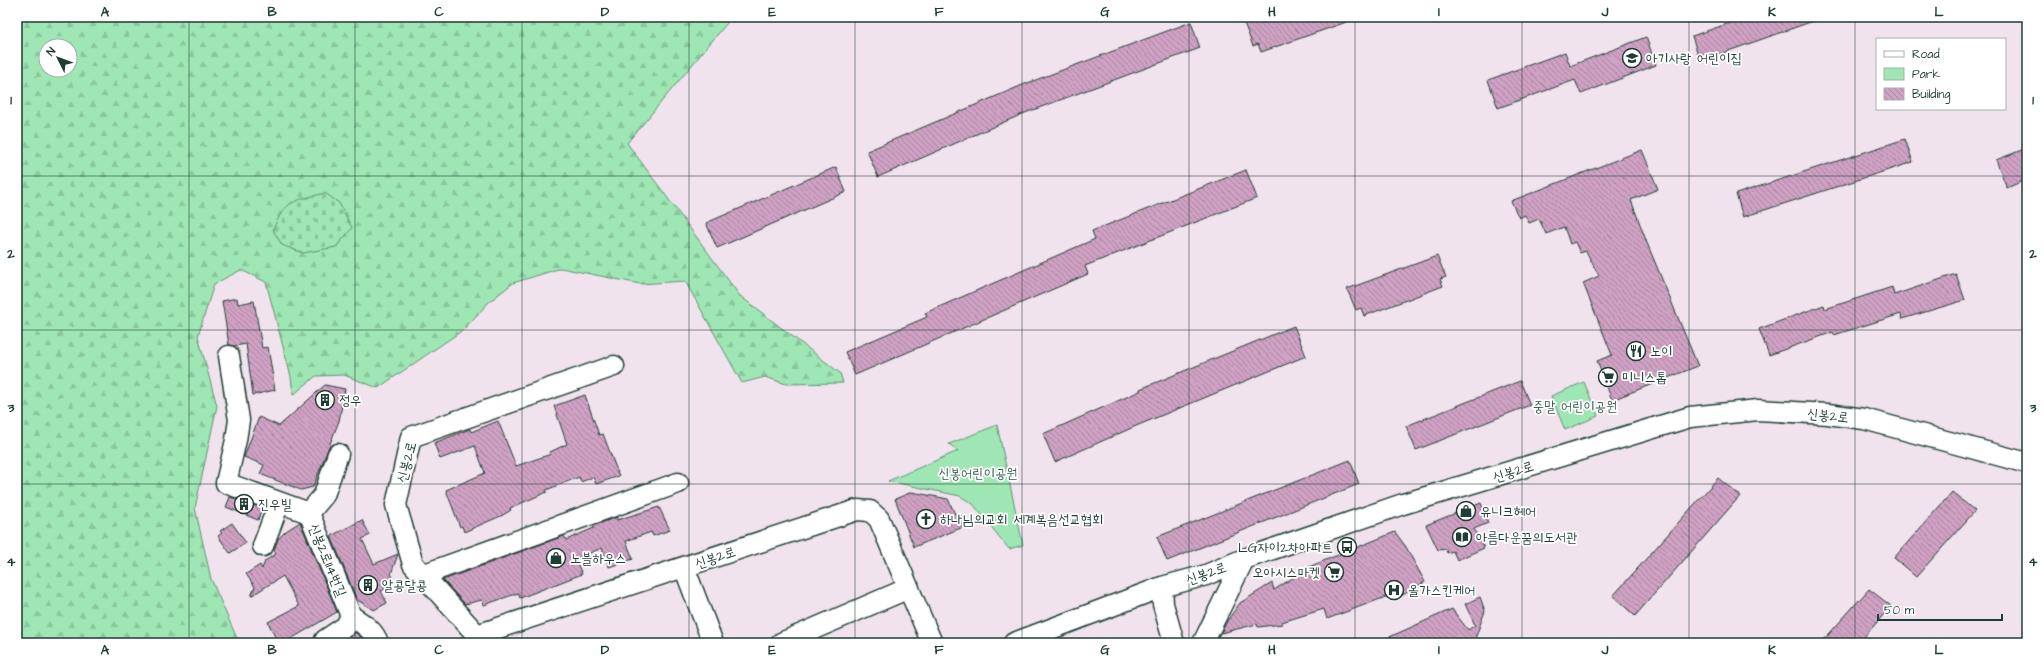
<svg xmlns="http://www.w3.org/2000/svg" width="2044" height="660" font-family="'Architects Daughter','Poor Story',sans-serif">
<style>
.forest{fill:url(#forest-firs);stroke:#5e9274;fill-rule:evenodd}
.cemetery{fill:url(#cemetery-stones);stroke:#5e9274}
.park{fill:#9ee6b4;stroke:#5e9274}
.building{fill:url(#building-back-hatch);stroke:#1f3d34}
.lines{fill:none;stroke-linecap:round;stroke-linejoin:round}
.minor-casing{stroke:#1f3d34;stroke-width:23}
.minor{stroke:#fff;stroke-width:20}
.grid{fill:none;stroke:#1f3d34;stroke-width:1;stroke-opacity:0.55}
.labels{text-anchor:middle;stroke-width:3.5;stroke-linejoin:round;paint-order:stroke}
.poi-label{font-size:14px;fill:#1f3d34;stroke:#fff;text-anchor:start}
.park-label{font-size:14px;fill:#385f4e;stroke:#fff}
.street-label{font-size:14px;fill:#1f3d34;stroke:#fff}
.neatline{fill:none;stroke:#1f3d34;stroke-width:1.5}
.grid-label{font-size:13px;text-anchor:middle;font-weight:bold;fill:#1f3d34}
</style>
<defs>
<pattern id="forest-firs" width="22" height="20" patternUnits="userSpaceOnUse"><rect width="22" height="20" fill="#9ee6b4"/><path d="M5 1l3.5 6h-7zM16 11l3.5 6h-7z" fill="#88c69b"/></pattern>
<pattern id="cemetery-stones" width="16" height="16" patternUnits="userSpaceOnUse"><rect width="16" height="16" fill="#9ee6b4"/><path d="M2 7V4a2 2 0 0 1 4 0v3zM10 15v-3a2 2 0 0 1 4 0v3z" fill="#88c69b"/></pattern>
<pattern id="building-back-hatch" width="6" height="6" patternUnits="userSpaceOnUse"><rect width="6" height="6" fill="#cfa1c3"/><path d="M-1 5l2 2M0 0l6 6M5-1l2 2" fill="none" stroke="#a7849f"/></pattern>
</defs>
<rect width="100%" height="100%" fill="#f1e3ed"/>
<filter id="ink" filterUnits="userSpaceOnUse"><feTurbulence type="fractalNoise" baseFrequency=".025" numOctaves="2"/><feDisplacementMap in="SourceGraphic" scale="8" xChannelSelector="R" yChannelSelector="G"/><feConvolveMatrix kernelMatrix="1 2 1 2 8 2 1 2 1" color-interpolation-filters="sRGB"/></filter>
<g filter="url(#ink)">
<path class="forest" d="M17 17H732L627 143 740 296 840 373 843 383 786 384 765 377 742 383 685 281 640 284 561 268 513 283 489 302 463 330 378 388 344 375 316 376 293 395 291 377 266 282 241 270 214 284 198 336 217 406 195 508 211 579 239 643H17ZM46 46H70V70H46Z"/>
<path class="cemetery" d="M325 193 339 203 352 228 336 247 303 253 282 245 273 230C285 199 295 201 325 193Z"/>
<path class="park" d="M1584 382 1598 416 1565 430 1551 396Z
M997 425 1023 545 1009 549 973 504 960 496 888 481 958 451 949 444Z"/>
<path class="building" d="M1262 17H1355V19L1261 52 1258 44 1253 46 1244 23Z
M1747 17H1819V19L1700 61 1692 36Z
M1191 22 1200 48 1025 113 878 177 867 151 1025 84Z
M1646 37 1656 65 1581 94 1575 80 1498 108 1488 80 1565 52 1570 66Z
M1905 139 1913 162 1743 217 1736 194Z
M2027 148V179L2007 188 1996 160Z
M1642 150 1658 189 1631 200 1647 243 1698 366 1612 400 1597 361 1612 355 1583 283 1599 276 1586 251 1580 253 1575 242 1570 244 1564 227 1546 234 1539 219 1529 223 1525 215 1519 218 1511 201Z
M836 167 846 192 717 248 706 223Z
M1246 170 1257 198 1085 266 1088 274 855 375 845 352 927 317 925 313 1095 239 1092 231Z
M1437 256 1446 277 1440 279 1443 286 1364 316 1361 308 1356 310 1347 289Z
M1956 274 1965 300 1902 319 1901 314 1834 335 1833 332 1769 355 1759 329 1824 305 1825 309 1892 287 1894 295Z
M237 298 238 304 254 301 262 348 268 347 275 390 253 395 246 344 235 346 229 345 222 301Z
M1294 326 1306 356 1136 426 1055 462 1043 434 1140 391V389Z
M1520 381 1530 405 1416 450 1406 426Z
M325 385 345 389 339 421 313 487 301 490 260 474 264 465 244 457 259 417 279 426Z
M585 395 599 435 603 434 619 476 596 484 593 477 581 482 579 477 546 490 547 492 510 508 511 510 503 515 464 532 462 526 460 527 446 490 485 473 475 446 440 459 434 443 470 429 471 432 498 421 516 466 551 454 550 452 567 444 554 406Z
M1350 460 1359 484 1167 561 1157 537Z
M1718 478 1740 496 1635 616 1613 596Z
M912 492 948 499 955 514 962 516 966 526 914 547 895 499Z
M1952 492 1975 511 1916 577 1894 558Z
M230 497 262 508 258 520 226 507Z
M1481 503 1488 523 1474 529 1484 548 1457 560 1453 551 1447 553 1446 549 1438 550 1426 525Z
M659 507 670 530 653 536 651 532 626 541 633 559 609 567 602 548 575 559 582 574 520 598 518 593 484 605 482 600 465 604 443 580 564 536 566 540 594 528 593 526 617 517V520Z
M362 520 370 535 362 539 374 564 398 554 391 574 393 577 383 582 387 588 381 591 387 603 374 610 357 600 331 536Z
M300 522 337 612 284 643H278L268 622 299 606 283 576 251 596 255 587 246 574 260 565 262 569 265 561 276 554 274 550 278 539 286 531Z
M232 523 246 543 230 553 218 536 222 533 220 531Z
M1395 532 1406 547 1425 582 1394 600 1391 595 1327 619 1324 609 1282 622V624L1258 627 1257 624 1221 633 1227 621 1240 603 1272 583 1274 590 1311 566Z
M1869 589 1891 606 1859 643H1821Z
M1480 597 1485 611 1475 639 1478 643H1376L1452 609 1468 630 1475 625 1465 604Z
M355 632 362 638 365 643H352L350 637Z"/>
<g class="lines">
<g class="minor-casing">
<path id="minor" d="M229 356 239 420 236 440 226 483 309 513 351 616C362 623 374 630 378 643
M309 513 324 495 338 454
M263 546 279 503
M684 567 713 643
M422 575 678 483
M1162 587 1163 604 1174 643
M477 635 413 564 396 505 411 437 614 366
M325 640 346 626 351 616
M474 643 477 635 857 510 870 511 879 519 932 643
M781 643 909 588
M1014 643 1162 587 1206 575 1244 559 1403 504 1690 417 1758 410 1828 414 1864 419 2027 463
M1203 643 1244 559"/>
</g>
<use href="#minor" class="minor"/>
</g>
</g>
<path class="grid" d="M189 17V643M355 17V643M522 17V643M689 17V643M855 17V643M1022 17V643M1189 17V643M1355 17V643M1522 17V643M1689 17V643M1855 17V643M17 176H2027M17 330H2027M17 484H2027"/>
<defs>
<g id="school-ring" transform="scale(1)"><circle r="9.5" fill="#fff" stroke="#1f3d34" stroke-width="1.5"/><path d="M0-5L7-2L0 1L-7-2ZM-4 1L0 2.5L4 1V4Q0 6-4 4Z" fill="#1f3d34"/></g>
<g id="restaurant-ring" transform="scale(1)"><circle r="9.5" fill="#fff" stroke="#1f3d34" stroke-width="1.5"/><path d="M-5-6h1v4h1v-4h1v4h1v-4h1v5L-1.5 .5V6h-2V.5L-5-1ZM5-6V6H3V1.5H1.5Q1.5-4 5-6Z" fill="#1f3d34"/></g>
<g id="supermarket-ring" transform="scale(1)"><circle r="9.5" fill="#fff" stroke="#1f3d34" stroke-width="1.5"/><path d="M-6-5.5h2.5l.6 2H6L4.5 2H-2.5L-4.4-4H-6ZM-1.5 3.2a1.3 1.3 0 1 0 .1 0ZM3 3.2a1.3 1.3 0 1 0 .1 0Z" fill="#1f3d34"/></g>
<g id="building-ring" transform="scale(1)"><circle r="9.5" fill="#fff" stroke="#1f3d34" stroke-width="1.5"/><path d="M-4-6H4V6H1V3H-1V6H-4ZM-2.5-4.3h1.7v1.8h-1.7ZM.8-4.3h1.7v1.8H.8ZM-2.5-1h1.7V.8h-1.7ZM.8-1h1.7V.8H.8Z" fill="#1f3d34"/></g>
<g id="shop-ring" transform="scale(1)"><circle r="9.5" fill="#fff" stroke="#1f3d34" stroke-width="1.5"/><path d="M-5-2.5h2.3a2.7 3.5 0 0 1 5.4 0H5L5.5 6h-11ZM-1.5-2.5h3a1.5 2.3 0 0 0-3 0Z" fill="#1f3d34"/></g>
<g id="church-ring" transform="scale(1)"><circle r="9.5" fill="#fff" stroke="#1f3d34" stroke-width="1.5"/><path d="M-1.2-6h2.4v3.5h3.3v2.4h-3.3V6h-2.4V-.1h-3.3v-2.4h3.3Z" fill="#1f3d34"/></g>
<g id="library-ring" transform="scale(1)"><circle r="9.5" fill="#fff" stroke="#1f3d34" stroke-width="1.5"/><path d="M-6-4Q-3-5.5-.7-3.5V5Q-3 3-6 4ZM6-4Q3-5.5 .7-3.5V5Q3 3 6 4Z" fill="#1f3d34"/></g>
<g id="bus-ring" transform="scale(1)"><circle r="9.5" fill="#fff" stroke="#1f3d34" stroke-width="1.5"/><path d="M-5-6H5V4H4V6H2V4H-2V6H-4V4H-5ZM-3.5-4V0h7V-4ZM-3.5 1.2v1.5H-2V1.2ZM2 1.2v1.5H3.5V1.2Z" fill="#1f3d34"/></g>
<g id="hospital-ring" transform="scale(1)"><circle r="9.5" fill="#fff" stroke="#1f3d34" stroke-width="1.5"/><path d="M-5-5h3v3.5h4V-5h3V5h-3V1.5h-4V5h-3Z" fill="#1f3d34"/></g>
</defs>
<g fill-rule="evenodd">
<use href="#school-ring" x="1632" y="58"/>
<use href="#restaurant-ring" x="1636" y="351"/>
<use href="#supermarket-ring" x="1608" y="377"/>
<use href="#building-ring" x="325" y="400"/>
<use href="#building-ring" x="244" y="504"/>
<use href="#shop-ring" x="1466" y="511"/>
<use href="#church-ring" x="926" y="519"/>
<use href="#library-ring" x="1462" y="537"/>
<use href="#bus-ring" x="1347" y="547"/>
<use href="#shop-ring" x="556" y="558"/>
<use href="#supermarket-ring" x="1334" y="572"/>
<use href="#building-ring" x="368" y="585"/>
<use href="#hospital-ring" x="1394" y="590"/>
</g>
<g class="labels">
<g class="poi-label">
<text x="1646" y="63">아기사랑 어린이집</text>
<text x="1650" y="356">노이</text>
<text x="1622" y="382">미니스톱</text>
<text x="339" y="405">정우</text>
<text x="258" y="509">진우빌</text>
<text x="1480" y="516">유니크헤어</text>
<text x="940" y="524">하나님의교회 세계복음선교협회</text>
<text x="1476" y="542">아름다운꿈의도서관</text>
<text x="1333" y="552" text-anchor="end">LG자이2차아파트</text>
<text x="570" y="563">노블하우스</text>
<text x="1320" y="577" text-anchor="end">오아시스마켓</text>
<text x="382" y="590">알콩달콩</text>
<text x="1408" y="595">올가스킨케어</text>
</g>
<g class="park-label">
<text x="1575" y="411">중말 어린이공원</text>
<text x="978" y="478">신봉어린이공원</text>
</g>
<g class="street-label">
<text transform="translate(1828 415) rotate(6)" y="5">신봉2로</text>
<text transform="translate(406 462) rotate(-75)" y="5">신봉2로</text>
<text transform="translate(1513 471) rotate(-17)" y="5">신봉2로</text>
<text transform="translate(715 557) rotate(-18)" y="5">신봉2로</text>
<text transform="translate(328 560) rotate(68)" y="5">신봉2로114번길</text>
<text transform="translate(1206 573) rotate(-19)" y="5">신봉2로</text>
</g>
</g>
<rect width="2044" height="660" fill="none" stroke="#fff" stroke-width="44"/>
<rect x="1876" y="38" width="130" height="72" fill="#ffffff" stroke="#a5b1ae"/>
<rect x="1884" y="51" width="20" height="6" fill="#ffffff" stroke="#a5b1ae"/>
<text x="1912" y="58" font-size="12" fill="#1f3d34">Road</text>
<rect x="1884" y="68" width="20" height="12" fill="#9ee6b4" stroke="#a5b1ae"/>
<text x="1912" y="78" font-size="12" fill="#1f3d34">Park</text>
<rect x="1884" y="88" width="20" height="12" fill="url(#building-back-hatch)" stroke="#a5b1ae"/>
<text x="1912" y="98" font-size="12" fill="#1f3d34">Building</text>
<g transform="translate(58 58) rotate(312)"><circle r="19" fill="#ffffff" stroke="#a5b1ae"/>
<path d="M0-3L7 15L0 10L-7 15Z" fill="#1f3d34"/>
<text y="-6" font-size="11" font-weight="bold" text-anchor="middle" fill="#1f3d34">N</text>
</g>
<path d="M1878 614v6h124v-6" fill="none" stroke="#1f3d34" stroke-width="2"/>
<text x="1884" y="614" font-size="12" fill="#1f3d34" stroke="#ffffff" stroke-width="3" paint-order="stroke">50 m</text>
<rect x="22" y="22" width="2000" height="616" class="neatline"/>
<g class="grid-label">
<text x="105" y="16">A</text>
<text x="272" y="16">B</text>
<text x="439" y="16">C</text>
<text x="605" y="16">D</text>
<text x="772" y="16">E</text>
<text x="939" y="16">F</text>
<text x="1105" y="16">G</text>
<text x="1272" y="16">H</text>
<text x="1439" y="16">I</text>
<text x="1605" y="16">J</text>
<text x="1772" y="16">K</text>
<text x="1939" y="16">L</text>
<text x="11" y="104">1</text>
<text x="2033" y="104">1</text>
<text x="11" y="258">2</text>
<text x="2033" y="258">2</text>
<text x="11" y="412">3</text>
<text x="2033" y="412">3</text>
<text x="11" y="566">4</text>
<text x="2033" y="566">4</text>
<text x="105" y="654">A</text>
<text x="272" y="654">B</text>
<text x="439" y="654">C</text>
<text x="605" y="654">D</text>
<text x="772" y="654">E</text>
<text x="939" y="654">F</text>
<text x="1105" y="654">G</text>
<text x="1272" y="654">H</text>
<text x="1439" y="654">I</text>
<text x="1605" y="654">J</text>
<text x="1772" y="654">K</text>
<text x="1939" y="654">L</text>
</g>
</svg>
